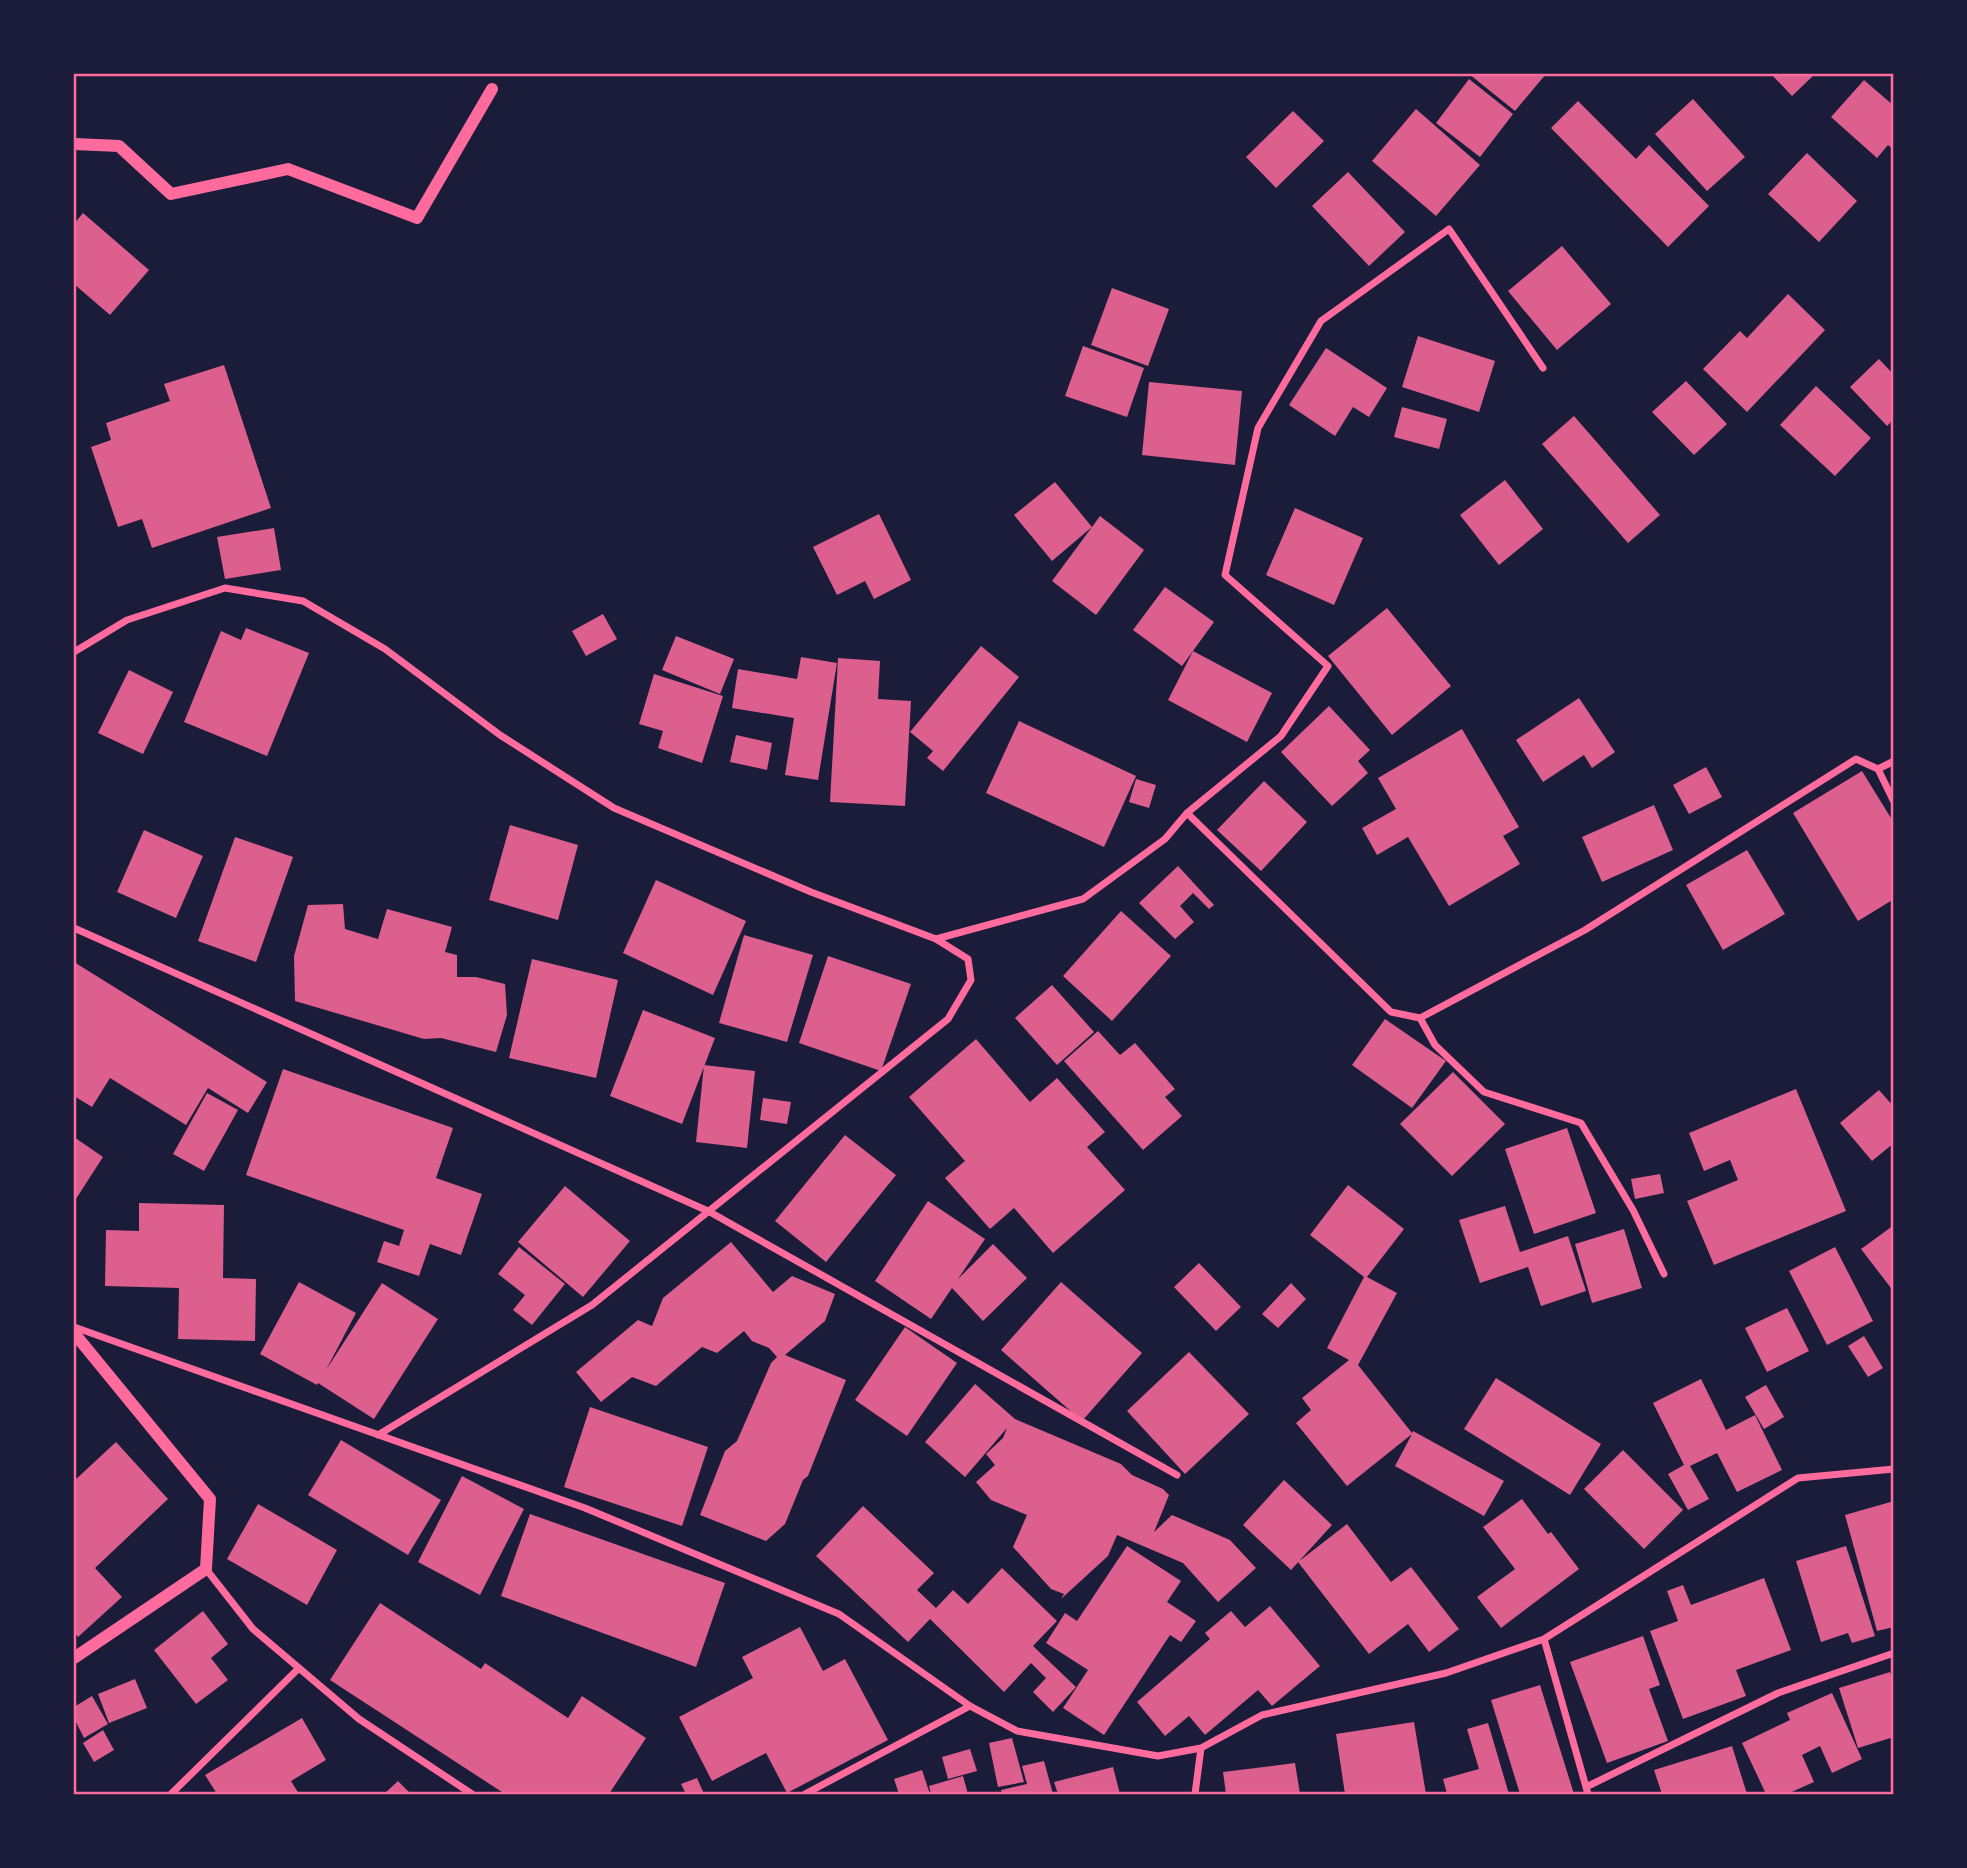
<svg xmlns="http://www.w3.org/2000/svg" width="1967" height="1868" font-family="Arial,sans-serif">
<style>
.building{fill:#dd5f8e}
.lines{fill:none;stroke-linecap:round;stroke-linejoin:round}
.minor{stroke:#ff6b9d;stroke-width:7}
.tertiary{stroke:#ff6b9d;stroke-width:12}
.neatline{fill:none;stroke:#ff6b9d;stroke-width:2.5}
</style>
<rect width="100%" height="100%" fill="#1b1b3a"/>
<path class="building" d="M1469 74H1546L1515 111Z
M1771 74H1815L1792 96Z
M1469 79 1513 114 1480 157 1436 123Z
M1864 80 1894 106V150L1888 145 1877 158 1831 117Z
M1693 99 1745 157 1707 191 1655 134Z
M1578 101 1636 159 1649 145 1709 206 1668 247 1551 128Z
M1416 109 1480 165 1436 216 1372 161Z
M1293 111 1324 141 1276 188 1246 157Z
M1807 153 1857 201 1819 242 1768 194Z
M1348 172 1405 232 1369 266 1312 206Z
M83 213 149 270 110 315 74 284V224Z
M1562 246 1611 304 1557 350 1508 291Z
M1112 288 1169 309 1148 366 1091 345Z
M1788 294 1825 330 1747 412 1703 369 1740 331 1747 338Z
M1418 336 1495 361 1479 412 1402 387Z
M1083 346 1144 368 1127 417 1065 396Z
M1326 348 1387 388 1369 417 1353 407 1335 436 1289 405Z
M1879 359 1894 375V419L1887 426 1850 387Z
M224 365 271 508 152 548 142 519 118 527 91 447 111 440 106 423 170 401 164 384Z
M1686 381 1727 424 1694 455 1652 412Z
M1149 382 1242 391 1235 465 1142 455Z
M1816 386 1871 438 1835 476 1780 425Z
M1402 407 1447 419 1439 449 1394 437Z
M1574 416 1660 515 1628 543 1542 444Z
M1505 480 1543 529 1499 565 1460 515Z
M1055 482 1092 527 1100 516 1144 550 1096 615 1052 581 1092 527 1052 561 1014 515Z
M1295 508 1363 538 1334 605 1266 575Z
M879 514 911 580 874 599 865 581 837 595 813 547Z
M274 528 281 570 225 579 217 537Z
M1165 587 1214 622 1182 666 1133 630Z
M1387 608 1451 686 1392 735 1328 656Z
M603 614 617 639 586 656 572 631Z
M246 628 309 653 267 756 184 722 221 631 241 640Z
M676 636 734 659 720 694 662 670Z
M981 646 1019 677 943 771 927 758 933 751 910 732Z
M1193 651 1272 693 1247 742 1168 700Z
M801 657 837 663 818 780 785 775 794 718 732 708 738 669 797 679Z
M838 658 880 661 878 699 911 701 905 806 830 802Z
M129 670 173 692 143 754 98 733Z
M654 674 723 696 702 763 658 748 663 731 639 724Z
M1579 698 1615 752 1592 768 1584 755 1543 782 1516 740Z
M1329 706 1370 750 1358 761 1368 773 1332 806 1281 752Z
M1019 721 1136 776 1104 847 986 793Z
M1462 729 1519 827 1503 836 1520 864 1449 906 1408 837 1377 855 1362 828 1396 809 1378 778Z
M736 735 772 743 767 770 730 762Z
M1706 767 1722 797 1689 814 1673 785Z
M1862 771 1894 823V899L1858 921 1793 813Z
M1136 779 1156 785 1149 808 1129 802Z
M1264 781 1307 822 1261 871 1217 830Z
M1654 805 1673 850 1602 882 1582 837Z
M510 825 578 845 558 920 489 900Z
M144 830 203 856 176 918 117 892Z
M235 837 293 857 256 962 198 941Z
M1747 850 1785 914 1723 950 1686 885Z
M1178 866 1214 905 1209 909 1193 893 1180 906 1194 922 1175 939 1139 903Z
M656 880 746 921 713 995 623 953Z
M343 904 345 929 378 939 387 909 452 927 445 952 457 955V977H476L505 984 507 1015 496 1052 441 1038 424 1039 295 1001 294 956 308 905Z
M1121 911 1171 956 1112 1021 1063 976Z
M744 935 813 955 787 1042 719 1023Z
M828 956 911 984 881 1071 799 1043Z
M532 959 618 980 596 1078 509 1058Z
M74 962 267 1082 248 1113 208 1088 186 1125 110 1078 92 1107 74 1096 75 1069 74 1068Z
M1052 985 1094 1032 1057 1065 1015 1018Z
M643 1010 715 1038 682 1124 610 1096Z
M1385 1019 1446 1061 1412 1108 1352 1065Z
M1098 1031 1120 1055 1135 1043 1175 1089 1165 1097 1182 1116 1143 1150 1064 1061Z
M976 1039 1030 1102 1057 1078 1105 1132 1087 1147 1125 1190 1053 1253 1014 1208 990 1229 945 1178 965 1161 909 1097Z
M704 1065 755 1071 747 1148 696 1142Z
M283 1069 453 1128 436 1178 482 1194 461 1255 430 1244 419 1276 377 1262 384 1241 399 1246 404 1230 246 1175Z
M1453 1072 1505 1124 1452 1176 1400 1124Z
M1796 1089 1846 1211 1714 1265 1687 1201 1738 1180 1730 1160 1704 1171 1689 1133Z
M1879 1090 1894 1107V1143L1872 1161 1840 1123Z
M207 1093 238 1110 204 1171 173 1154Z
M763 1098 791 1102 787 1124 760 1120Z
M1567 1128 1596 1213 1534 1234 1505 1149Z
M845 1135 896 1175 826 1262 775 1221Z
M74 1137 103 1157 74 1202Z
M1660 1174 1664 1193 1635 1199 1631 1179Z
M1348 1185 1404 1229 1367 1277 1397 1293 1358 1365 1412 1433 1413 1431 1504 1481 1484 1516 1395 1466 1412 1434 1347 1486 1296 1423 1311 1410 1302 1398 1349 1360 1327 1348 1364 1277 1310 1235Z
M565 1186 630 1241 583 1297 518 1242Z
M928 1201 985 1239 958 1279 993 1244 1027 1278 983 1321 952 1288 931 1319 875 1281Z
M139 1203 224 1205 223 1278 256 1279 255 1341 178 1339 179 1288 105 1286 106 1230 139 1231Z
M1505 1206 1520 1252 1568 1236 1586 1291 1541 1306 1528 1267 1480 1283 1459 1220Z
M1894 1225V1292L1861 1249Z
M1624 1229 1642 1288 1592 1303 1575 1244Z
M731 1242 773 1292 792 1276 835 1294 825 1321 785 1355 846 1380 808 1476 803 1480 785 1524 766 1541 700 1515 725 1451 737 1441 771 1363 777 1357 769 1348 752 1341 744 1331 717 1353 702 1347 656 1386 632 1377 601 1402 576 1372 638 1320 652 1326 663 1298Z
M519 1247 565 1284 532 1325 513 1310 525 1295 498 1274Z
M1835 1247 1873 1321 1827 1345 1789 1271Z
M1199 1263 1241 1307 1216 1331 1174 1287Z
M299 1282 356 1313 326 1370 382 1283 438 1319 374 1419 318 1383 317 1385 260 1354Z
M1061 1282 1142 1353 1082 1421 1001 1350Z
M1291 1283 1306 1299 1278 1328 1262 1314Z
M1787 1308 1809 1351 1767 1372 1745 1328Z
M905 1327 957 1363 907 1436 855 1400Z
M1864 1336 1883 1368 1868 1377 1848 1346Z
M1189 1352 1249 1414 1185 1474 1127 1411Z
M1496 1378 1601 1444 1570 1495 1464 1429Z
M1701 1379 1726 1430 1755 1415 1782 1470 1737 1492 1717 1453 1690 1466 1709 1499 1688 1510 1668 1474 1684 1465 1653 1403Z
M975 1384 1015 1419 1121 1464 1132 1475 1163 1489 1169 1495 1154 1532 1172 1515 1230 1540 1256 1568 1218 1602 1183 1563 1117 1535 1108 1556 1061 1599 1064 1594 1051 1589 1013 1547 1027 1515 991 1500 976 1482 995 1465 986 1454 1003 1438 1007 1428 965 1477 925 1442Z
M1766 1385 1784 1417 1764 1429 1745 1397Z
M590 1407 708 1447 682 1526 564 1487Z
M341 1440 441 1500 408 1555 308 1495Z
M116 1442 168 1499 95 1568 122 1597 78 1637 74 1632V1481Z
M1623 1450 1683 1510 1644 1549 1584 1489Z
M462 1476 524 1509 480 1595 418 1562Z
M1284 1480 1332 1525 1291 1570 1243 1525Z
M1522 1499 1548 1534 1551 1532 1579 1569 1501 1628 1477 1597 1515 1569 1483 1527Z
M1894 1501V1627L1877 1631 1845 1515Z
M258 1504 337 1550 307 1605 227 1559Z
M863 1506 934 1573 917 1590 936 1608 953 1590 968 1604 1002 1568 1057 1621 1033 1646 1076 1687 1053 1712 1033 1692 1046 1678 1031 1663 1004 1692 930 1619 908 1642 816 1556Z
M530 1514 725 1583 696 1667 501 1596Z
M1347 1524 1391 1582 1411 1567 1459 1629 1429 1652 1408 1624 1369 1654 1298 1562Z
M1127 1546 1181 1581 1167 1602 1196 1621 1181 1642 1170 1635 1104 1735 1063 1708 1088 1670 1046 1643 1065 1613 1077 1621Z
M1846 1546 1875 1636 1852 1643 1848 1633 1821 1642 1796 1561Z
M1764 1578 1791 1650 1736 1670 1746 1696 1683 1719 1650 1631 1678 1621 1667 1591 1683 1585 1691 1605Z
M380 1603 481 1669 485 1663 568 1718 582 1696 646 1738 609 1794H505L330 1680Z
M1270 1606 1320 1666 1272 1706 1258 1690 1205 1735 1189 1716 1165 1736 1137 1702 1210 1639 1205 1633 1231 1611 1245 1627Z
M203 1611 228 1644 211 1658 228 1680 196 1704 154 1650Z
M800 1627 823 1671 845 1659 888 1740 787 1793 766 1753 712 1781 679 1717 753 1678 742 1657Z
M1643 1636 1660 1685 1649 1689 1668 1741 1607 1763 1570 1662Z
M1890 1672 1894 1682V1737L1858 1748 1839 1688Z
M135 1679 147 1708 109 1723 98 1694Z
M1540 1685 1574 1794H1520L1491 1700Z
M1832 1693 1862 1759 1832 1773 1820 1746 1802 1755 1814 1782 1787 1794H1766L1742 1743 1790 1720 1787 1713Z
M92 1696 108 1724 84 1738 74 1718V1707Z
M302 1718 326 1760 291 1781 299 1794H217L205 1775Z
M1414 1722 1426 1794H1345L1336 1734Z
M1488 1723 1509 1794H1447L1443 1779 1479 1769 1467 1729Z
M103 1730 114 1750 94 1762 83 1743Z
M1012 1738 1024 1782 998 1787 989 1743Z
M1732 1746 1747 1794H1662L1654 1770Z
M970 1749 977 1771 948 1779 942 1757Z
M1044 1761 1053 1794H1002L1001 1790 1027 1784 1022 1766Z
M1295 1763 1300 1794H1226L1223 1772Z
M1113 1767 1120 1794H1058L1054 1782Z
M922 1770 930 1794H899L894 1779Z
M963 1776 968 1794H931L929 1786Z
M697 1778 704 1794H686L681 1784Z
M398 1781 411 1794H384Z"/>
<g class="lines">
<path class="minor" d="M74 652 127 620 225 588 303 601 385 649 500 735 614 808 811 892 936 939 968 959 971 980 948 1019 592 1305 378 1435
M1878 769 1894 761
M1187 813 1391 1012 1420 1018 1585 930 1856 759 1878 769 1894 802
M74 928 708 1211 1177 1475
M936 939 1083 899 1165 839 1187 813 1281 736 1328 666 1225 575 1258 428 1321 321 1449 229 1543 368
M1420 1018 1435 1045 1484 1092 1581 1123 1633 1210 1664 1274
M74 1327 585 1508 839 1614 970 1706 1017 1731 1158 1756 1201 1748 1262 1715 1446 1673 1544 1639 1798 1478 1894 1469
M206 1569 253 1629 359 1719 472 1794
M1544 1639 1586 1787
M171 1794 299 1668
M805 1794 970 1706
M1195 1794 1201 1748
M1588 1794 1586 1787 1778 1693 1894 1653"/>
<path class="tertiary" d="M74 144 119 146 171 194 288 169 417 218 492 89
M74 1333 210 1499 206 1569 74 1658"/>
</g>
<rect width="1967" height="1868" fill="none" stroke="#1b1b3a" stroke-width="150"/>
<rect x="75" y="75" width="1817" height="1718" class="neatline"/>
</svg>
